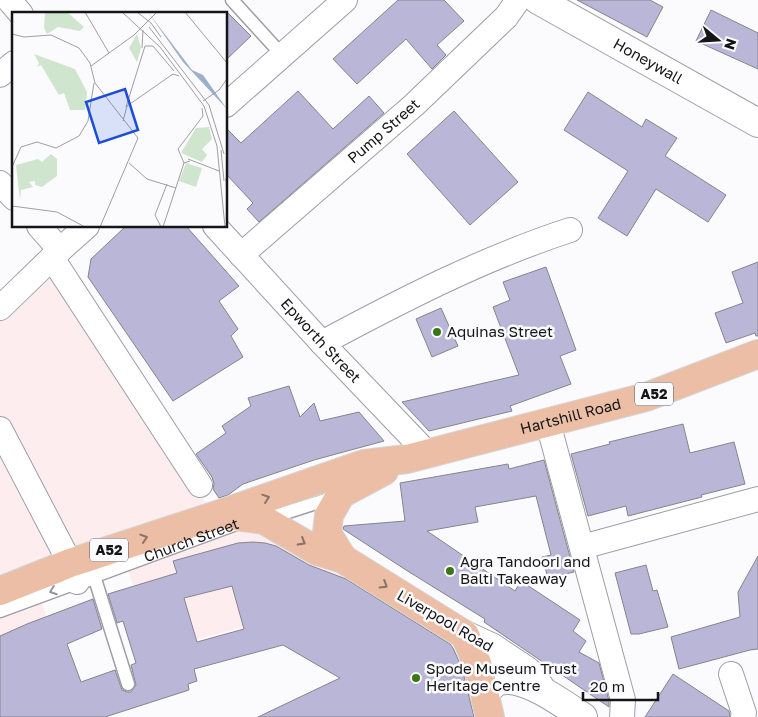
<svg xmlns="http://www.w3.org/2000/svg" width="758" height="717" font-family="'Golos Text',sans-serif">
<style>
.commercial{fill:#fdedee}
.building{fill:#bab6d8;stroke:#85848c;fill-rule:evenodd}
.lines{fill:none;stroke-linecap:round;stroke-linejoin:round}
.service-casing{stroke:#9e9ea6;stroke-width:15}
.minor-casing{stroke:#9e9ea6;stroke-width:26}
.tertiary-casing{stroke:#9e9ea6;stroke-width:30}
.primary-casing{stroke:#d5d5d5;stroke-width:30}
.service{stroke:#fff;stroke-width:12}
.minor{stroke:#fff;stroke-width:24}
.tertiary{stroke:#fff;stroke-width:28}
.primary{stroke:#ebbea5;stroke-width:28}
.oneway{stroke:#8b7266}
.oneway2{stroke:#969697}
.poi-dot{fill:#397712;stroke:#fbfbfe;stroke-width:2}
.labels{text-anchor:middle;stroke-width:5;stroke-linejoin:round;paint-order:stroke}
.shield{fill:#fbfbfe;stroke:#5a5a5d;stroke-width:1}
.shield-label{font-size:14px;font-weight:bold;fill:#151518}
.street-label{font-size:15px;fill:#151518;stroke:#fbfbfe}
.poi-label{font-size:15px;fill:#151518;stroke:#fbfbfe;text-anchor:start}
.inset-road{fill:none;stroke:#9f9fa2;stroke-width:1}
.view{fill:#1d4ed8;fill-opacity:0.15;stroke:#1d4ed8;stroke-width:2.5}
.inset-edge{fill:none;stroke:#151518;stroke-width:2.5}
</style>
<rect width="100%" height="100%" fill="#fbfbfe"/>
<path class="commercial" d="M48 266 204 501 235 533 248 530 279 534 422 623 409 640 272 619 155 651 129 573 122 565 38 594 67 669 0 706V311Z"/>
<path class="building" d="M398 0H444L464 21 437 45 446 55 432 69 406 39 357 84 333 59Z
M577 0H650L663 7 647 37Z
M711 10 758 33V69L696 41Z
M226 11 251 36 226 60Z
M298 91 333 129 369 96 384 113 259 222 247 209 253 203 226 174V128L241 143Z
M588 92 642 127 646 119 677 138 665 156 726 195 708 222 656 189 627 236 598 218 628 171 564 130Z
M454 111 518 182 470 225 407 154Z
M126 226H186L239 286 219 301 238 329 231 336 243 357 173 401 88 277 91 259Z
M758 262V336H756L755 333 726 343 715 313 743 303 732 272Z
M546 267 576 350 560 356 571 384 510 406 512 411 429 431 402 402 519 375 493 307 510 300 503 282Z
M441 308 458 346 432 357 416 319Z
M289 386 300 417 314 403 320 421 359 412 384 441 314 460 243 484 228 495 219 498 213 489 214 484 212 477 196 454 226 433 222 426 251 406 248 398Z
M683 424 690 453 734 442 745 484 701 495 702 497 628 516 626 506 588 516 571 454 610 444 609 442Z
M544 460 574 572 548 578 542 557 551 555 536 496 475 507 478 522 427 531 515 591 521 581 580 620 573 631 586 641 579 652 599 663 609 701V707L484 622 485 619 406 570 343 529 344 526 405 521 400 483 508 464 509 469Z
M253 542 265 543 276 546 309 565 346 579 450 644 453 648 462 668 474 717H258L340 678 283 645 194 669 197 681 188 684 189 690 105 717H0V636L27 624 93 599 102 629 67 644 81 682 115 670 122 690 127 692H131L136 685 131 665 136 663 123 621 117 623 108 594 177 573 173 561 238 543ZM232 586 244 629 197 642 184 598Z
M758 556V649L750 650 679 669 671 637 740 617 738 592Z
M646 565 653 591 657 590 668 627 639 634H631L615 573Z
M673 674 729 711 730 717H645Z"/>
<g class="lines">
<g class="service-casing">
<g id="service">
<path d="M232 0 283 56"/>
<path d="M266 519 338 496"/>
<path d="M86 581 95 579 128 684"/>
<path id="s1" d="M0 611 239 523"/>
</g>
</g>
<g class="minor-casing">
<g id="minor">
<path d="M9 0 21 14"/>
<path d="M0 75 14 63"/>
<path d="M226 105 345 0"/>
<path d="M0 183 14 198"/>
<path d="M39 226 60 250"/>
<path id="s2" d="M215 226 322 343 428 454"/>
<path id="s3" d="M241 255 414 105 506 17 518 0"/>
<path d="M52 258 200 485"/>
<path d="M0 308 60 250 87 226"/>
<path d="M322 343C402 300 484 258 570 230"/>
<path d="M548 423 623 700 622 717"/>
<path d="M0 429 70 563 77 582"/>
<path d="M582 547 758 499"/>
<path d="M731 674 744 713 743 717"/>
</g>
</g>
<g class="tertiary-casing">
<g id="tertiary">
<path id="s4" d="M538 0 758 123"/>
<path d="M465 635 491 647 527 671 540 687"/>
<path d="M484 694C488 690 493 683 499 681 524 674 563 704 583 717"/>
</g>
</g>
<g class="primary-casing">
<g id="primary">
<path d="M227 515 264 520 317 551 343 559 465 635 477 663 490 717"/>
<path d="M343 559 327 533 329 515 341 494 384 471"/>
<path id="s5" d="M0 591 70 563 220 514 364 464 407 459 646 397 758 354"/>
</g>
</g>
<use href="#service" class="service"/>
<use href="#minor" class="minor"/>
<use href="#tertiary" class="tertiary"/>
<use href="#primary" class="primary"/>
</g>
<defs><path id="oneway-chevron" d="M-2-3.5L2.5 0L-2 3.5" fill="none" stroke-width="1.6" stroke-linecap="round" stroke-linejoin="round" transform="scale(1.25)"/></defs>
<g class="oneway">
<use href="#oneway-chevron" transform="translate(266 498) rotate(-19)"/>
<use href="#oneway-chevron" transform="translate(144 538) rotate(-18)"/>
<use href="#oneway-chevron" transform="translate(302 542) rotate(31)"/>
<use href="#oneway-chevron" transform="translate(384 585) rotate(32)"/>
</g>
<use class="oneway2" href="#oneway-chevron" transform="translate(53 591) rotate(160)"/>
<g class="poi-dot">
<circle cx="437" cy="332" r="5"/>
<circle cx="450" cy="571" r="5"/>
<circle cx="416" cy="678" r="5"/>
</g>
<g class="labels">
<g class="shield">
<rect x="635" y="382.5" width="38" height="23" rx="4"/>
<rect x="90" y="538.5" width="38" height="23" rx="4"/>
</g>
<g class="shield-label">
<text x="654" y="399">A52</text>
<text x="109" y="555">A52</text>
</g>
<g class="street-label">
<text dy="5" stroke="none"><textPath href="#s4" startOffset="126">Honeywall</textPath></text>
<text dy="5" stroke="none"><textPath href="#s3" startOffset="189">Pump Street</textPath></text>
<text dy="5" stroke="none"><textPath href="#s2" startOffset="156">Epworth Street</textPath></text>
<text dy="5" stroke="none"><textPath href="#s5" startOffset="598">Hartshill Road</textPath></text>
<text dy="5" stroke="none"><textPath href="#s1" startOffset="204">Church Street</textPath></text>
<text transform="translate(445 621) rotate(30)" y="5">Liverpool Road</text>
</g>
<g class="poi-label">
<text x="447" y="337">Aquinas Street</text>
<text x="460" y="567">Agra Tandoori and<tspan x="460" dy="17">Balti Takeaway</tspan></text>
<text x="426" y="674">Spode Museum Trust<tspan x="426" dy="17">Heritage Centre</tspan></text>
</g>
</g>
<g transform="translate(12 12)">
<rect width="215" height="215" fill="#fbfbfe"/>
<path d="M33 0H55L72 15 68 19 46 15 35 22 32 16ZM125 22 129 36 125 50 117 36ZM22 42 63 57 75 80 73 98H58L52 81 47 83 29 53 25 55 27 51ZM197 115 200 127 190 137 195 143 190 150 169 141 184 116ZM39 142 45 147V164L30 175 23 173V169L17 170 21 175 9 178 8 188 4 153 26 147 30 150ZM174 151 190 156 184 175 167 169Z" fill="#cfe5ce"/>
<path d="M136 0 180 58 191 63 215 97 171 50Z" fill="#9ab0cc"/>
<path class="inset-road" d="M73 0 97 41M110 0 148 35 192 94 205 134 213 215M125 0 139 11 149 25M173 0 215 51M137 15 197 93 212 142M0 22 12 25 39 23 67 36 78 51 83 71 126 126 88 215M130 36 131 18M79 54 122 23 144 1M191 89 207 78 215 67M114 95 133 34H141L162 59M0 105V123M111 109 115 94 161 62 167 64M209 138 212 169M176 147 207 159M117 151 135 167 164 176M172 151 166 137 191 104 190 96M0 155 9 135 25 130 44 136 67 124 76 109 82 71M214 166 215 191M0 194 45 200 73 215M149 215 143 203 155 172M151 215 172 151 178 149"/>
<path class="view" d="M113 77 126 118 87 131 74 90Z"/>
<rect width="215" height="215" class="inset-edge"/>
</g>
<g transform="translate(718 40) rotate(108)" stroke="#fbfbfe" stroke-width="4" paint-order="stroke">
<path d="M0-4L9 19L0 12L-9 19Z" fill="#151518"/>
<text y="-8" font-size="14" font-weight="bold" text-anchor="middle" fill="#151518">N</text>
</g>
<path d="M583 692v8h75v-8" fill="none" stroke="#151518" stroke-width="2.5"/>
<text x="590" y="692" font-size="15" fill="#151518" stroke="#fbfbfe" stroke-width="4" paint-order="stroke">20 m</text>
</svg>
